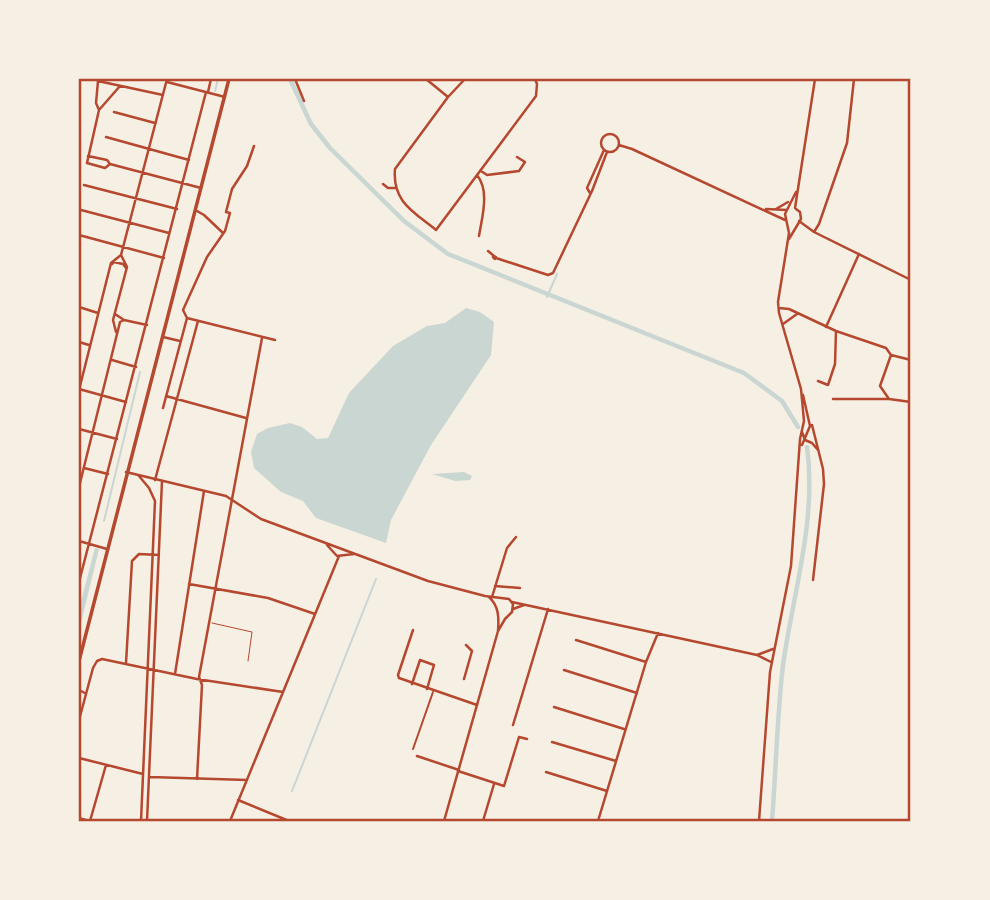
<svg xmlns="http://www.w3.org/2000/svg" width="990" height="900" font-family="'IBM Plex Serif',serif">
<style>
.water{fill:#c9d6d2}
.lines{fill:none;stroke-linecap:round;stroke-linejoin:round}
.stream{stroke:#c9d6d2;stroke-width:2}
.canal{stroke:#c9d6d2;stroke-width:4.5}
.service{stroke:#b5482f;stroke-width:1}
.pedestrian{stroke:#b5482f;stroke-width:2}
.minor{stroke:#b5482f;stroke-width:2.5}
.tertiary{stroke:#b5482f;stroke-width:2.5}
.primary{stroke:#b5482f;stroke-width:3.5}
.rail{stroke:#cf8b77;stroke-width:2}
.neatline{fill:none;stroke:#b5482f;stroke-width:2.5}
</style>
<rect width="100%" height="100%" fill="#f6efe4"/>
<path class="water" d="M466 308 480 312 494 322 491 355 431 445 391 520 386 543 316 518 303 501 281 492 254 468 251 452 257 434 268 428 290 423 302 427 317 439 328 438 349 393 393 346 427 326 445 323Z
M464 472 472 476 470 480 455 481 432 474Z
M95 548 99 549 79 631V609Z"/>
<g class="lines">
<path class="stream" d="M215 91 218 79
M547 297 557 274
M104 521 140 372
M292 791 376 579"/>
<path class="canal" d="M290 79 311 124 330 148 404 221 448 254 744 373 782 401 798 427
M772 821C776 770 777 717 783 665 793 594 817 519 807 447"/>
<path class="service" d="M212 623 252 632 248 661"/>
<path class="pedestrian" d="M413 749 433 692"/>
<path class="minor" d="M295 79 304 101
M426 79 448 97 395 169C392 202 414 212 436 230L536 96 537 84 535 79
M167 82 225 97
M120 86 99 110 96 103 98 81 163 95
M208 92 211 79
M448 97 465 79
M114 112 155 123
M601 143a9 9 0 1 1 18 0a9 9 0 1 1-18 0Z
M106 137 189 160
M619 145 632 149 785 220
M88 156 107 160 110 164 105 168 87 163 99 110
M110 164 201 188
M481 171 487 175 519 171 525 162 517 157
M477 175C490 191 482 217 479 236
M383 184 388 188H395
M84 185 177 209
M796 192 785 214 789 233 778 302 779 313 801 389
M590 193 587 188 604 150
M795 208 815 79
M766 209 787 210
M776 209 788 202
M81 210 169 233
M197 211 204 215 223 233
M799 221 814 232 911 280
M814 232 819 224 847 143 854 79
M79 235 164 258
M789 239 801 219 800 212 796 209
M488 251 494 256
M121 255 167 79
M494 256 496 257 495 259 493 257Z
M496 258 548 275 553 273 592 191 607 152
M112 264 114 262 123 264 126 268
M79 307 98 313
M779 308 789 309 836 331 886 348 891 355 880 386 889 399 911 402
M115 314 124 320 147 325
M187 318 183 310 207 257 225 231 230 213 226 212 232 189 247 166 254 146
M783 324 797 314
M826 327 859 254
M116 332 113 320 127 267 121 255
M163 337 180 341
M79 342 89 345
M891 355 911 360
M112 360 136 367
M818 381 828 385 835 364 836 331
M79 389 126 402
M79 390 111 263 121 255
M166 396 246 418
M833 399H889
M163 408 187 318 275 340
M812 425 823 469 824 484 813 580
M79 429 117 439
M802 432 805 440 812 443 818 450
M802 445 810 426 803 395
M84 468 108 474
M139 476 149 488 155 501 141 821
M155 480 198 321
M79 487 120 322 124 320
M79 541 107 549
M79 582 206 92
M189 584 268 598 315 614
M495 586 520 588
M492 597 507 548 516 537
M512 602 757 655 771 662
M513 609 524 605
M413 630 398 675 399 678 477 705
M576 640 646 662
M757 655 773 649
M126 663 132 561 139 554 159 555
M564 670 637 693
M175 674 204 491
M464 679 472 651 466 645
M412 684 420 660 434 665 427 689
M79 690 85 693
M554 707 624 729
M79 720 93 668 97 661 102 659 197 679 283 692
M513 725 548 609
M552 742 616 761
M417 756 459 770
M79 758 143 774
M458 771 504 786 519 737 527 739
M546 772 607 791
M150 777 247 780
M197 779 202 685 199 677 262 338
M238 800 289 821
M79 818 89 821
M90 821 106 765
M147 821 162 481
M230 821 339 556
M483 821 494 784
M572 821H574
M598 821 646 662 658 633
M759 821 770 672 791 566 800 439 804 421 801 389"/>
<path class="tertiary" d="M126 472 226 496 261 519 428 581 485 596 509 599 513 604 512 612 505 619 498 631
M327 545 337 556 354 554
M444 821 498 631C499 618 499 606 489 597"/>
<path class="primary" d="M79 661 229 79"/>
<path class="rail" d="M79 152 80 146"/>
</g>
<rect width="990" height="900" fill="none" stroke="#f6efe4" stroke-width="161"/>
<rect x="80" y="80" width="829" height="740" class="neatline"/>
</svg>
